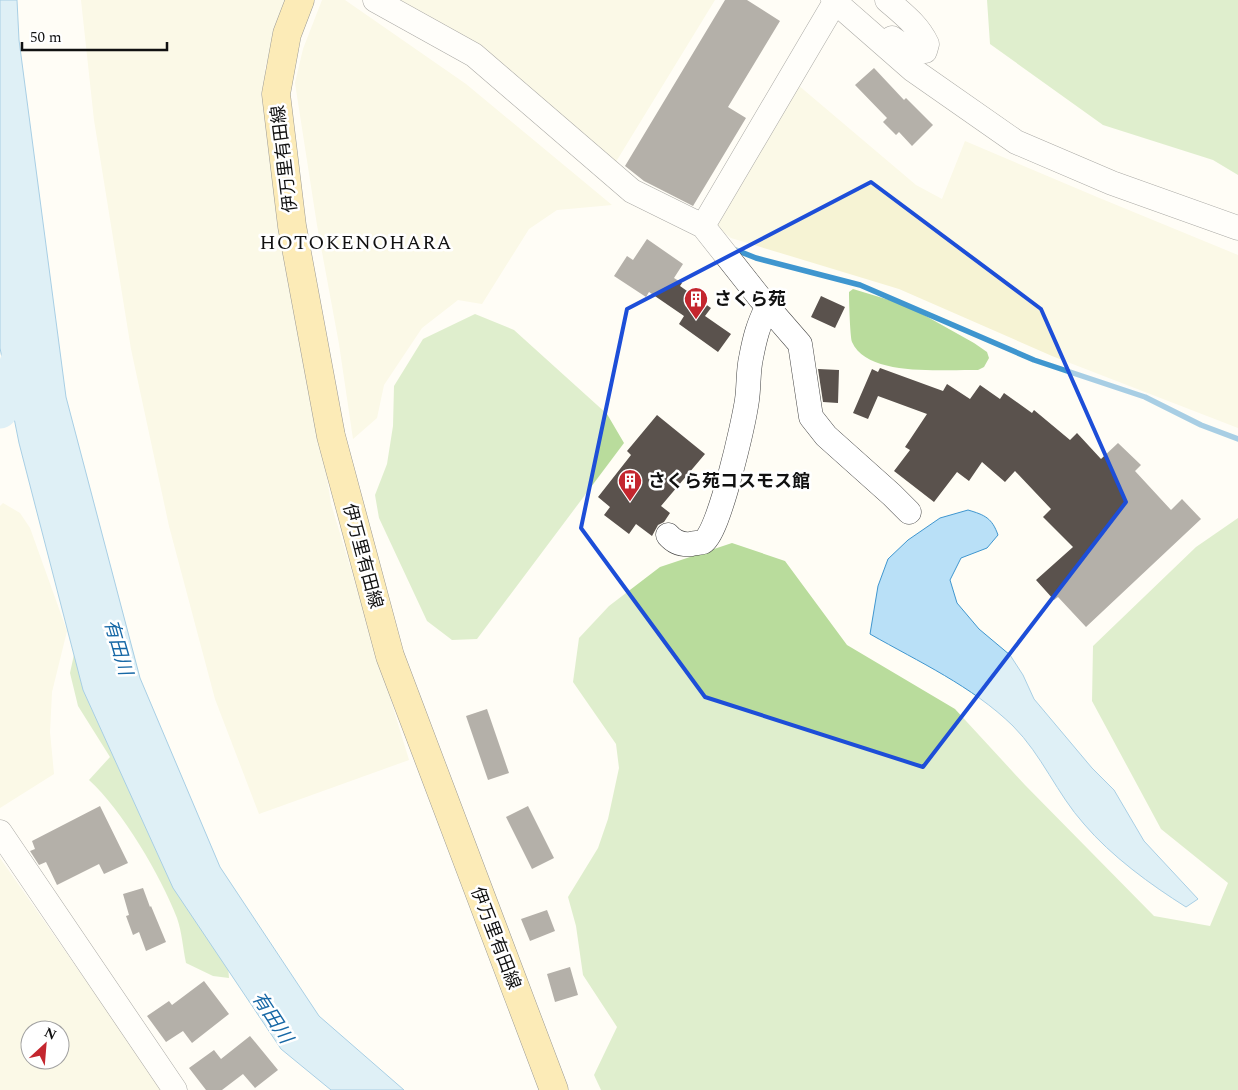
<svg xmlns="http://www.w3.org/2000/svg" width="1238" height="1090" font-family="Spectral,'Noto Sans JP',serif">
<style>
.farmland{fill:#f6f3d4;fill-rule:evenodd}
.forest{fill:#b9dc9c}
.water{fill:#b9e0f7;stroke:#3f96cf}
.lines{fill:none;stroke-linecap:round;stroke-linejoin:round}
.stream{stroke:#3f96cf;stroke-width:5.5}
.river{stroke:#b9e0f7;stroke-width:35}
.building{fill:#5a524d}
.minor-casing{stroke:#444;stroke-width:25}
.major-casing{stroke:#222;stroke-width:29}
.minor{stroke:#fff;stroke-width:24}
.major{stroke:#f9d66b;stroke-width:28}
.marked{fill:none;stroke:#1d4ed8;stroke-width:4;stroke-linejoin:round}
.labels{text-anchor:middle;stroke-width:5;stroke-linejoin:round;paint-order:stroke}
.street-label{font-size:18px;fill:#111;stroke:#fff}
.poi-label{font-size:18px;font-weight:bold;fill:#111;stroke:#fff;text-anchor:start}
.water-label{font-size:19px;font-style:italic;fill:#1768a6;stroke:#fff}
.quarter-label{font-size:20px;letter-spacing:1px;fill:#111;stroke:#fff}
</style>
<rect width="100%" height="100%" fill="#fffdf5"/>
<path class="farmland" d="M81 0H288L265 68 331 504 409 760 259 814 215 699 169 526 131 349 94 120Z
M322 0H345L466 84 612 205 557 210 529 229 482 304 458 300 422 328 384 385 377 418 353 439 339 344 317 225 295 83 303 49Z
M398 0H715L614 165Z
M798 85 916 185 942 199 965 141 1097 197 1238 255V428L1052 356 899 289 731 238 714 225Z
M3 503 20 513 30 528 67 631 52 692 50 732 54 774 0 808V506Z
M0 858 79 971 164 1090H0ZM30 1030H60V1060H30Z"/>
<path class="forest" d="M987 0H1238V175L1213 160 1103 125 990 44Z
M853 289 899 303 924 315 974 343 987 352 989 358 984 367 978 370C946 369 868 378 852 342 850 336 849 300 849 292Z
M475 314 514 330 607 414 624 443 477 639 452 640 427 621 379 518 375 495 387 464 393 426 394 386 423 339Z
M1238 518V1090H601L594 1075 617 1027 583 975 576 926 568 897 598 848 608 819 619 768 616 744 573 682 579 638 609 606 660 567 732 543 785 561 847 645 955 709 1025 785 1154 916 1210 926 1228 883 1161 829 1092 701 1093 646 1196 547Z
M78 636 227 954 229 978 213 976 186 963C183 949 182 932 177 918 161 876 122 810 89 780L110 757 78 706 70 673Z"/>
<path class="water" d="M0 0H17L19 40 66 397 140 678 220 867 319 1016 404 1090H331L281 1049 173 888 83 690 19 443 0 348Z
M968 510C985 515 992 518 998 535L987 548 961 558 950 580 957 603 979 629 1010 655 1023 675 1034 699 1092 768 1114 790 1144 841 1198 899 1186 907C1151 885 1111 856 1084 824 1057 794 1042 755 1013 726 972 686 919 662 870 634L878 586 888 559 908 540 940 518Z"/>
<g class="lines">
<path class="stream" d="M731 248 756 258 860 285 1034 360 1145 397 1201 425 1238 439"/>
<path class="river" d="M0 411 24 344"/>
</g>
<path class="building" d="M725 0H747L780 21 728 107 746 118 693 206 644 181 625 166Z
M874 68 904 100 906 98 933 125 912 146 899 132 896 135 883 122 887 118 855 85Z
M647 239 683 264 674 278 682 283 680 286 711 308 705 316 731 334 718 352 679 324 684 316 649 292 646 297 614 276 627 256 633 260Z
M821 296 845 307 835 328 811 317Z
M880 368 943 391 947 384 970 399 980 385 1000 399 1004 393 1032 413 1034 410 1070 440 1077 433 1101 459 1118 443 1141 465 1135 471 1171 510 1182 499 1201 519 1086 627 1058 597 1054 600 1036 580 1073 547 1043 517 1051 509 1015 471 1005 482 982 462 969 481 957 472 934 502 894 471 910 450 905 447 927 414 878 396 868 419 853 413 872 369 878 372Z
M818 369 839 370 838 403 823 402Z
M657 415 705 454 661 506 670 513 664 522 658 525 652 536 636 524 629 534 604 515 610 507 598 497 631 455 627 451Z
M487 709 509 773 488 780 466 716Z
M100 806 128 863 104 874 99 864 57 885 46 862 39 865 30 851 35 849 32 841Z
M528 806 554 858 532 869 506 817Z
M143 888 150 907 151 906 166 942 146 951 139 932 133 935 126 916 129 915 123 894Z
M547 910 555 931 530 941 521 919Z
M570 967 578 995 555 1002 547 974Z
M204 981 229 1014 192 1043 183 1031 166 1042 147 1016 169 1001 172 1005Z
M250 1036 278 1070 255 1088 243 1074 222 1090H206L189 1068 214 1050 221 1059Z"/>
<g class="lines">
<g class="minor-casing">
<path id="minor" d="M375 0 474 55 632 191 703 226 760 298 800 344 811 417 826 436 892 495 909 512
M833 0 913 70 1016 142 1112 183 1238 228
M887 0C903 14 918 25 927 44L925 51 912 52 892 38
M703 226 835 2
M668 535C674 542 682 545 691 544 695 543 700 543 703 542 719 534 744 421 747 400 749 386 748 371 751 358 755 337 758 326 767 307
M0 832 175 1090"/>
</g>
<g class="major-casing">
<path id="major" d="M300 0 287 34 276 94 292 226 331 436 390 656 554 1090"/>
</g>
<use href="#minor" class="minor"/>
<use href="#major" class="major"/>
</g>
<path d="M0 0H1238V1090H0ZM871 182 1041 309 1126 502 923 767 705 697 581 528 627 309Z" fill="#fffdf5" fill-opacity=".55" fill-rule="evenodd"/>
<path class="marked" d="M871 182 1041 309 1126 502 923 767 705 697 581 528 627 309Z"/>
<defs>
<g id="building-pin" transform="scale(1.25)"><path d="M0 17L-7.5 6A9.5 9.5 0 1 1 7.5 6Z" fill="#c4262e" stroke="#fff"/><path d="M-4-6H4V6H1V3H-1V6H-4ZM-2.5-4.3h1.7v1.8h-1.7ZM.8-4.3h1.7v1.8H.8ZM-2.5-1h1.7V.8h-1.7ZM.8-1h1.7V.8H.8Z" fill="#fff"/></g>
</defs>
<g fill-rule="evenodd">
<use href="#building-pin" x="696" y="299"/>
<use href="#building-pin" x="630" y="481"/>
</g>
<g class="labels">
<g class="street-label">
<text transform="translate(284 159) rotate(-97)" y="6">伊万里有田線</text>
<text transform="translate(363 556) rotate(75)" y="6">伊万里有田線</text>
<text transform="translate(496 938) rotate(69)" y="6">伊万里有田線</text>
</g>
<g class="poi-label">
<text x="714" y="305">さくら苑</text>
<text x="648" y="487">さくら苑コスモス館</text>
</g>
<g class="water-label">
<text transform="translate(119 647) rotate(74)" y="7">有田川</text>
<text transform="translate(273 1017) rotate(57)" y="7">有田川</text>
</g>
<g class="quarter-label">
<text x="356" y="249">HOTOKENOHARA</text>
</g>
</g>
<g transform="translate(45 1045) rotate(26)"><circle r="24" fill="#ffffff" stroke="#a0a0a0"/>
<path d="M0-4L9 19L0 12L-9 19Z" fill="#c4262e"/>
<text y="-8" font-size="14" font-weight="bold" text-anchor="middle" fill="#111111">N</text>
</g>
<path d="M22 42v8h145v-8" fill="none" stroke="#111111" stroke-width="2.5"/>
<text x="30" y="42" font-size="15" fill="#111111" stroke="#ffffff" stroke-width="4" paint-order="stroke">50 m</text>
</svg>
